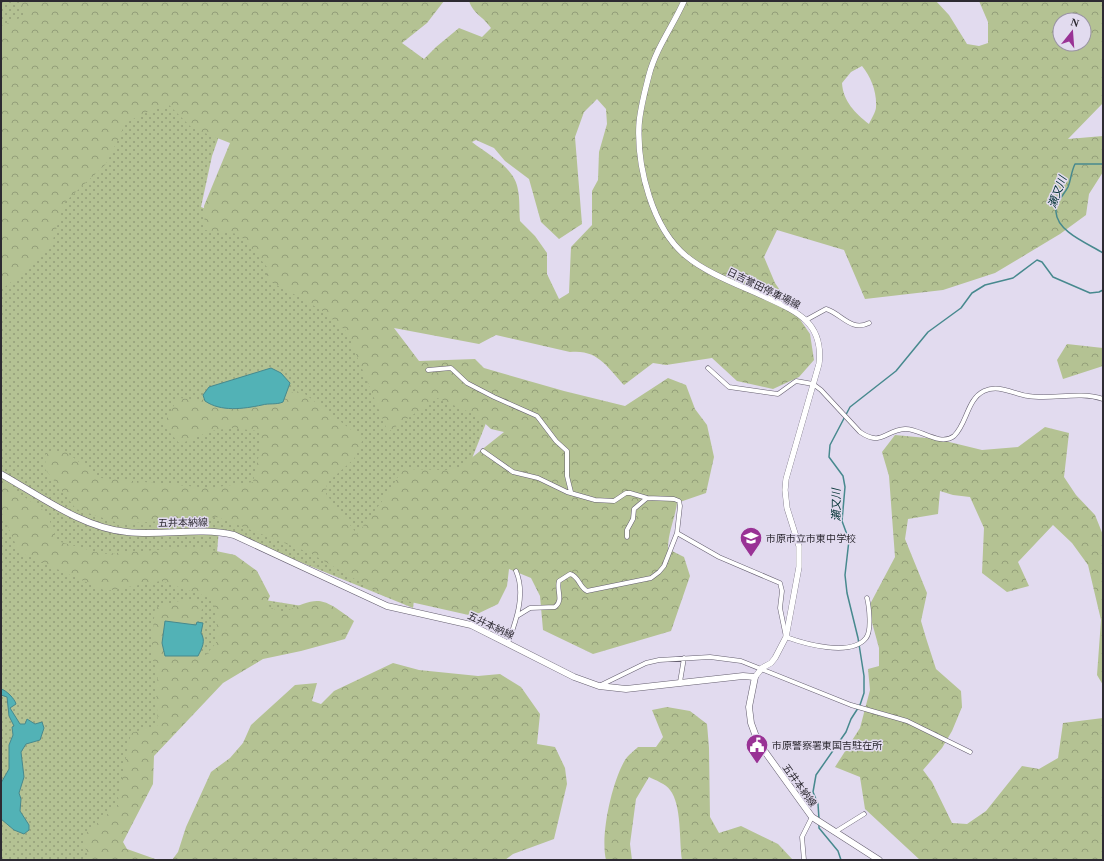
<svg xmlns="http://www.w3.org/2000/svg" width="1104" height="861" font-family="'Times New Roman','Noto Sans JP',serif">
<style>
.grass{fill:url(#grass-dots)}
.forest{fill:url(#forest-crowns);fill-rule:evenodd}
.water{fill:#52b2b6;stroke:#47898e}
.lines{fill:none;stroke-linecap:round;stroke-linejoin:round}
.stream{stroke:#47898e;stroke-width:1.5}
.street-casing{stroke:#645e6f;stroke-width:5}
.secondary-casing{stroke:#645e6f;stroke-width:6}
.primary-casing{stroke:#645e6f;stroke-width:7}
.street{stroke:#fff;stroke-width:4}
.secondary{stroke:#fff;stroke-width:5.5}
.primary{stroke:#fff;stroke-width:6}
.labels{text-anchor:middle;stroke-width:3;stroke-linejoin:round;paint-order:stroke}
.street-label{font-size:10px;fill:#2d2a32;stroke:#e2dbef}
.poi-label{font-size:10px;fill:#2d2a32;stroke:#e2dbef;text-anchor:start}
.water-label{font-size:11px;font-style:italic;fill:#013133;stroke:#e2dbef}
</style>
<defs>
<pattern id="grass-dots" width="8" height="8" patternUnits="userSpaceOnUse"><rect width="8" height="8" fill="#b4c293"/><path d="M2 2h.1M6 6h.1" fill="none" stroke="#939e79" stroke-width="1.8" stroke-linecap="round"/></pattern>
<pattern id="forest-crowns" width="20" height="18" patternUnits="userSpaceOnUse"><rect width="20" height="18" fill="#b4c293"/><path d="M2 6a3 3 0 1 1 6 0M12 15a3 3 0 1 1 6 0" fill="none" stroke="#939e79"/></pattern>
</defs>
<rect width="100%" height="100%" fill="#e2dbef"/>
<path class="grass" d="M1 1H251L233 97 212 156 201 207 217 213 377 337 492 408 456 499 418 567 413 608 219 529 216 564 252 598 327 610 248 652 140 762 104 850 122 860H1Z"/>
<path class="forest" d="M19 1H444L427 23 402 43 424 59 436 47 459 28 482 37 491 28C482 15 474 15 469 1H936L949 15 967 44 979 46 988 43V22L979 1H1103V103L1068 139 1103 136V172L1089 194 1086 215 1060 234 995 273 943 290 865 299 844 250 777 230 764 257 775 283 810 334 814 360 799 377 773 389 737 381 712 358 666 365 653 363 624 385C607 367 598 349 570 352L496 335 479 344 394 328 419 361 475 359 484 368 564 391 625 406 668 378 686 385 695 409 707 425 714 457 706 493 677 503C675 519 668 532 668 549L684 557 690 576 671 631 593 654 543 630 540 596 531 578 509 569 507 586 498 604 473 616 384 596 310 553 217 517 121 524 76 509 45 469 46 451 66 452 100 478 210 488 253 482 260 450 259 431 231 428 211 431 180 444 163 425 178 398C219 402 260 398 301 391L363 439 354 459 327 483 326 494 357 534 386 496 403 469 447 470 460 467 504 432 491 429 476 415 437 398 388 432 347 332 324 312 303 299 267 280V267L239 234 205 230 204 206 230 143 192 128 169 105 144 113 126 123 106 164 64 203 52 243 25 271 1 290V26L27 15ZM1060 20H1084V44H1060ZM862 66C871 77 877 92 876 107 876 112 871 119 869 124 855 113 843 101 842 83L851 72ZM597 99 606 109 607 124 599 152 598 180 592 191V225L571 247 569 293 559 299 547 274V253L535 236 520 221C519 210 520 200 518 190 515 167 488 155 472 142L476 140 494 148 505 161 529 179 541 222 559 239 582 224 575 137 584 112Z
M1067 344 1103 348V366L1063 379 1057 360Z
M1045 427 1069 433 1064 477 1076 495 1095 515 1103 535V685L1097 675 1101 620 1088 565 1072 543 1053 525 1018 562 1029 586 1007 592 982 573 984 528 970 497 953 495 940 491 938 514 908 519 905 539 927 593 921 621 926 638 936 669 961 691 962 707 952 731 942 748 923 770 932 782 952 823 967 824 986 811 1022 766 1039 769 1058 758 1063 723 1103 718V860H920L865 809 860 777 835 767 860 728 870 690 868 669 879 666V648L868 608 895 557 889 476 882 452 895 435 937 439 982 450 1018 447Z
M5 483 47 513 57 541 103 554 197 547 235 555 257 571 270 596 266 605 282 613C320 596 320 596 354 621L345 639 301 651 263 659 223 683 154 756 153 784 123 842 127 849 158 860H89L82 837 121 802 118 798 131 733 158 725 156 689 158 675 153 660 152 641 155 608 179 601 200 599 202 609 197 625 165 656H205L216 643 217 616 211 598 161 581 106 591 19 552 1 511V484Z
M393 663 419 670 478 676 500 674 521 687 540 714 537 744 555 747 565 768 567 784 554 839 513 854 505 860H172L178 852 186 827 211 772 230 758 243 743 251 725 295 685 317 683 312 701 321 704 334 691Z
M667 707 690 711 707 724 709 748 710 817 719 833 741 826 778 844 793 860H682C679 841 682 805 670 790 666 784 655 780 649 777L636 799 630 844 632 860H606C600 835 612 782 625 760 628 755 634 751 638 747H656L663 737 652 710Z"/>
<path class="water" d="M271 368 281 373 290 383 283 402C276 405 269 403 262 405 243 409 221 412 205 401L203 395 209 387Z
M165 621 196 625 197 622 203 623 201 633C206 641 202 648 198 656H165L162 643Z
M1 689C6 690 15 699 16 704L10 708 20 724H25L27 719 35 724 42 722 44 728 40 740 26 744 21 752 24 777 19 793 21 799 20 811 29 825V830L24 834 14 830 1 819V783L9 769V745L13 735 12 727 14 726 9 716 7 697 1 695Z"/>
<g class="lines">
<path class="stream" d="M1103 164H1075C1071 172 1071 180 1068 187 1064 195 1055 202 1056 212 1057 232 1089 244 1103 253
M819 819 818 804 813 792 816 775 846 732 851 719 860 705 864 693V676L858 638 847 593 845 575 849 540 842 521 845 487 843 476 829 457 830 445 850 407 896 371 928 332 961 308 972 293 985 285 1013 278 1037 260 1042 262 1053 277 1090 293 1099 292 1103 290
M819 825V828L838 851 841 860"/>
<g class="street-casing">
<path id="street" d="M806 320 826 309C842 314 851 332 869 323
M708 368 729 387 778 394 796 381 813 384 821 390 860 432C882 447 885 430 905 429 919 428 940 447 954 436 967 424 967 399 984 391 999 384 1013 394 1028 396 1053 400 1078 391 1103 399
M428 370 451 368 467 383 494 397 537 416 556 441 567 451V476L571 492
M483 451 513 472 538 478 567 492 595 500 614 501 626 493H630L647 498 674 499 679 501 680 506 677 533 664 566 659 572 651 578 587 591C579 587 579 576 570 574L559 581C556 590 564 600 555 607L530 608 517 616
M677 533 719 557 780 583 782 591 780 608 786 637C805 644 851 657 866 638 872 631 869 606 867 598
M627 537V530L633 519 634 509 647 498
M508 643C516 621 526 594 516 571
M680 682 684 658
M601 685 646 663 659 660 710 657 741 661 851 705 907 721 970 752
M835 832 864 814
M804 860 802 837 812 817"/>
</g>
<g class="secondary-casing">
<path id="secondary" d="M684 1C673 26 656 48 649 75 645 91 640 109 639 125 637 167 652 228 686 256 706 273 739 285 763 296 796 311 824 322 819 364L786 479 785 490 787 508 799 546V567L786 637 775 658 771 663 762 668 755 677"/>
</g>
<g class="primary-casing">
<path id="primary" d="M1 474C40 496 83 528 127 532 163 536 198 527 234 535L387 606 471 625 574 677 599 686 626 689 743 676 755 677 749 707 751 723 758 742 812 817 879 860"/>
</g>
<use href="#street" class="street"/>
<use href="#secondary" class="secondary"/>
<use href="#primary" class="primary"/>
</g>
<defs>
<g id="school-pin" transform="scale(1.15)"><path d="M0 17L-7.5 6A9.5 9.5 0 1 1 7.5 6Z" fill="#993295" stroke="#e2dbef"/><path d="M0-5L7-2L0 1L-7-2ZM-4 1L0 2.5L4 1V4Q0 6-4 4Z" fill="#fff"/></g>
<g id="civic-pin" transform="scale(1.15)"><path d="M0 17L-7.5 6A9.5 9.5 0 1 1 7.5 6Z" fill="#993295" stroke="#e2dbef"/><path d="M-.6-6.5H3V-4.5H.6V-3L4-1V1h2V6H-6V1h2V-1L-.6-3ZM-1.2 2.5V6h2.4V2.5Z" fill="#fff"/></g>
</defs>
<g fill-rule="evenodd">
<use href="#school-pin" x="751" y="538"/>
<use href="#civic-pin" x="757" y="745"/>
</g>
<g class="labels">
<g class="street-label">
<text transform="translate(764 288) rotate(26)" y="4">日吉誉田停車場線</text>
<text transform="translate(183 522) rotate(-1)" y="4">五井本納線</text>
<text transform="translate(491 625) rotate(25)" y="4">五井本納線</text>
<text transform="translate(800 785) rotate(54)" y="4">五井本納線</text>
</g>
<g class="poi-label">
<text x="766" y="542">市原市立市東中学校</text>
<text x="772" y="749">市原警察署東国吉駐在所</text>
</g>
<g class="water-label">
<text transform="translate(1057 192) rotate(-70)" y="4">瀬又川</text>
<text transform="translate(836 505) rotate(-90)" y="4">瀬又川</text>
</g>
</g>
<rect width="1104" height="861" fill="none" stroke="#2d2a32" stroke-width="4"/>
<g transform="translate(1072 32) rotate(17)"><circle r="19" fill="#e2dbef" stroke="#9a94a3"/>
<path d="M0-3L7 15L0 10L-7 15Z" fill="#993295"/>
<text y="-6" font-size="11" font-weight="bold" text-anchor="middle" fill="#2d2a32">N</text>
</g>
</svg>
